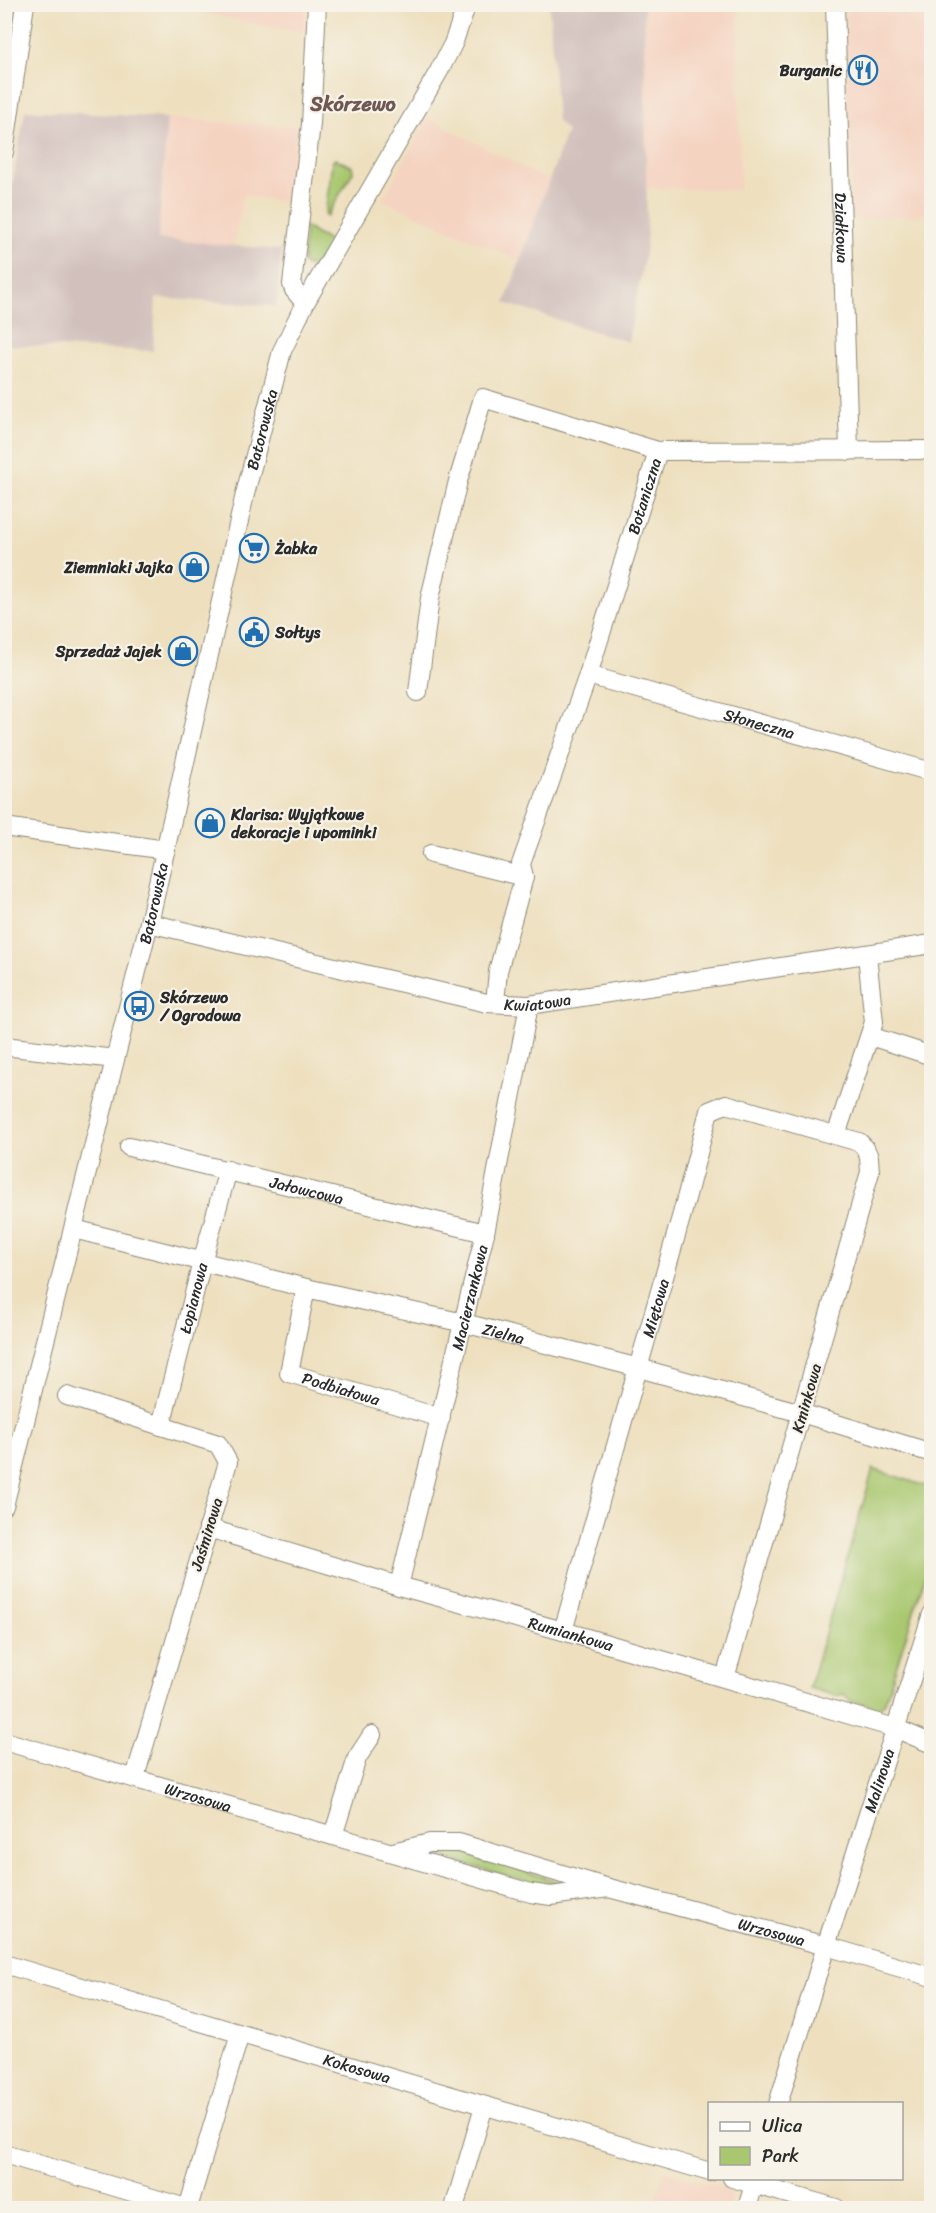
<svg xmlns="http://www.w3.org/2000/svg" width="936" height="2213" font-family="Sriracha,sans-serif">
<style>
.built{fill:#f5d3c1}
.industrial{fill:#d1c0bc}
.green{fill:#a8c76e;stroke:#6a794c;stroke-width:1.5}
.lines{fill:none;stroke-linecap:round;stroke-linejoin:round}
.minor-casing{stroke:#8c8675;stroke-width:20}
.minor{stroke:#fff;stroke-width:18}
.labels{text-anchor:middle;stroke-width:4.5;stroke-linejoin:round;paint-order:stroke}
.poi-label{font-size:16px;font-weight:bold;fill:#2b2b2b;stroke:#f7f3e8;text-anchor:start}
.street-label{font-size:16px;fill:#2b2b2b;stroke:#f7f3e8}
.quarter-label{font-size:20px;font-weight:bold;fill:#6f5753;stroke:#f7f3e8}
</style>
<rect width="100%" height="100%" fill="#f7f3e8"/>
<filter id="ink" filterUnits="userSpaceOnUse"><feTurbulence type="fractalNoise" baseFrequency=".0167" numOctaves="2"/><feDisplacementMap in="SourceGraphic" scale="12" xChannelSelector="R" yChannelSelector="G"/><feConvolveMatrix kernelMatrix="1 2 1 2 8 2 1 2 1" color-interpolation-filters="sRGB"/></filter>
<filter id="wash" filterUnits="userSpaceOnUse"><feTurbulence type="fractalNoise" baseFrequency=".008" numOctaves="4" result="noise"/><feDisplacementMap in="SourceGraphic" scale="24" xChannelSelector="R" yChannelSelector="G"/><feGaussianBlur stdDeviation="1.35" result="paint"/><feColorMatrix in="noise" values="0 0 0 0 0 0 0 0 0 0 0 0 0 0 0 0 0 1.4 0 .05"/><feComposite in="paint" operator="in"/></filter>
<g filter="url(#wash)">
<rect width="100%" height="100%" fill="#eee0bf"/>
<path class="built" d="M171 5H306L304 33 246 22Z
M644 5 738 6 740 190 647 188Z
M931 7V214L851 220 846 13 854 8Z
M167 118 299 127 288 203 243 195 234 246 158 240Z
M428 118 549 181 520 261 382 200Z
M664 2171 726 2189 731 2198 728 2208H652Z"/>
<path class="industrial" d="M549 5H644L647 232 645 254 628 342 505 303 567 131 557 121Z
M25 110 167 118 158 239 282 250 276 306 156 298 153 351 5 345V228Z"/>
<path class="green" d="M335 159 352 166 353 172 327 216 325 215 332 162Z
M305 226 316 234 332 242 317 266 313 268 303 264Z
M873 1469 932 1488 931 1558 885 1702 878 1708 849 1700 844 1694 836 1696 809 1688Z
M447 1848 563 1883 554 1885 536 1884 427 1853Z"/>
</g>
<g filter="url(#ink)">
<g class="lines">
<g class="minor-casing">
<g id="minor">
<path id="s1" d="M835 4 849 451"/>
<path d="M4 152 25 4"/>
<path d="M305 303 294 290 292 284 311 124 317 4"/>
<path id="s2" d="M588 675 932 772"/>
<path d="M418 692 430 598 458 481 483 398 658 451 932 450"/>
<path d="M4 827 166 850"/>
<path d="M431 854 524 877"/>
<path id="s3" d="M149 923 487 1003 529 1005 932 944"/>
<path id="s4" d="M495 1003 498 971 524 877 521 864 588 675 658 451"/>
<path d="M870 1036 932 1056"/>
<path d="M4 1046 115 1059"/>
<path d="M836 1135 874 1022 867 955"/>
<path id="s5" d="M129 1147 485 1233"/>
<path id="s6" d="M74 1229 306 1288 464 1323 639 1368 801 1413 932 1453"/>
<path id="s7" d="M306 1288 289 1373 441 1418"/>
<path d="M67 1396 218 1444 228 1462 135 1777"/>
<path id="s8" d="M161 1426 202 1262 228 1170"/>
<path id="s9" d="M4 1506 149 923 245 494 282 351 305 303 439 71 453 44 467 4"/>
<path id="s10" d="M208 1528 399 1586 563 1631 874 1722 895 1728 932 1744"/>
<path id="s11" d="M399 1586 485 1233 529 1005"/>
<path id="s12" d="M563 1631 682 1214 709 1111 726 1104 859 1142 865 1148 869 1157 870 1172 725 1678"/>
<path id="s13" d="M4 1741 531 1893 551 1896 609 1888"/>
<path d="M333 1836 357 1758 372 1735"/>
<path id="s14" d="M393 1852 430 1843H459L609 1888 826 1946 932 1977"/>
<path id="s15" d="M4 1964 710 2172"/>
<path id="s16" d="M778 2104 826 1946 932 1614"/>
<path d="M4 2154 186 2208"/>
<path d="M732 2178 836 2208"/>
<path d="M188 2208 240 2034"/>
<path d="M454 2208 484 2106"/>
<path d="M747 2208 756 2178"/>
</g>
</g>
<use href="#minor" class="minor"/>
</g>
</g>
<defs>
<g id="restaurant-ring" transform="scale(1.5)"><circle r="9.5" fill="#f7f3e8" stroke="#1f6fb2" stroke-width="1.5"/><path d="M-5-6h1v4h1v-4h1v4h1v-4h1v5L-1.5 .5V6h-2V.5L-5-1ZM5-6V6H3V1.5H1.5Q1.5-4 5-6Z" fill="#1f6fb2"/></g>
<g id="supermarket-ring" transform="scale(1.5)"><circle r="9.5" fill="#f7f3e8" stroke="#1f6fb2" stroke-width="1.5"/><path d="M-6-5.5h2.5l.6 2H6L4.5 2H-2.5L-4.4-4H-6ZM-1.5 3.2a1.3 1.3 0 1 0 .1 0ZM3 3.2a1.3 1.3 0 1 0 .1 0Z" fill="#1f6fb2"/></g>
<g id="shop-ring" transform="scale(1.5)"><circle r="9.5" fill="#f7f3e8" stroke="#1f6fb2" stroke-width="1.5"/><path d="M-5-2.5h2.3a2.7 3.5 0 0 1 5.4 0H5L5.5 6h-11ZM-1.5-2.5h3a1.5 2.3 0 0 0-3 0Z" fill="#1f6fb2"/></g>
<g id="civic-ring" transform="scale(1.5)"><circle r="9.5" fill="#f7f3e8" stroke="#1f6fb2" stroke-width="1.5"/><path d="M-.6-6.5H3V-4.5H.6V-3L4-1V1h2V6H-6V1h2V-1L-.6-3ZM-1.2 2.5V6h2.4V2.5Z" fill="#1f6fb2"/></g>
<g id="bus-ring" transform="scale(1.5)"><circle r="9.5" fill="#f7f3e8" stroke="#1f6fb2" stroke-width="1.5"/><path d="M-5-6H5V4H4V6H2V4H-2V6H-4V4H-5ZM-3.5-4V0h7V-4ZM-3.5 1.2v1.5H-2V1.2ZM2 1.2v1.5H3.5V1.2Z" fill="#1f6fb2"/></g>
</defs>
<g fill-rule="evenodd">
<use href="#restaurant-ring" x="863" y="70"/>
<use href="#supermarket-ring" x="254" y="548"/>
<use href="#shop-ring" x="194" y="567"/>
<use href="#civic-ring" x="254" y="632"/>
<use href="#shop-ring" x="183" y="651"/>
<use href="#shop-ring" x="210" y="823"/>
<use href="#bus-ring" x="139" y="1006"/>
</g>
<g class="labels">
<g class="poi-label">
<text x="842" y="76" text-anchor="end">Burganic</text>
<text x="275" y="554">Żabka</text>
<text x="173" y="573" text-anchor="end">Ziemniaki Jajka</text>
<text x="275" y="638">Sołtys</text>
<text x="162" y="657" text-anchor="end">Sprzedaż Jajek</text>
<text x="231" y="820">Klarisa: Wyjątkowe<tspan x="231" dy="18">dekoracje i upominki</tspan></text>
<text x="160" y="1003">Skórzewo<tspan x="160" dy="18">/ Ogrodowa</tspan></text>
</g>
<g class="street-label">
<text dy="6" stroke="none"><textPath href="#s1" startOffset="224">Działkowa</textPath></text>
<text dy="6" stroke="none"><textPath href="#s9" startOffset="1107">Batorowska</textPath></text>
<text dy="6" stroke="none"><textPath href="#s4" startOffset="531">Botaniczna</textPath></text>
<text dy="6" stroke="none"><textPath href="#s2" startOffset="178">Słoneczna</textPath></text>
<text dy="6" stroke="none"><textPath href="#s9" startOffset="621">Batorowska</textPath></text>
<text dy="6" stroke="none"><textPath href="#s3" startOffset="398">Kwiatowa</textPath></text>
<text dy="6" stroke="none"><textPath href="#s5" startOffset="183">Jałowcowa</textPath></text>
<text dy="6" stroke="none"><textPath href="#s11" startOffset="297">Macierzankowa</textPath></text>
<text dy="6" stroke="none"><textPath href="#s8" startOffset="132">Łopianowa</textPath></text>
<text dy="6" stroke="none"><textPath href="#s12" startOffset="336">Miętowa</textPath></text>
<text dy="6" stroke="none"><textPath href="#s6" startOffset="442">Zielna</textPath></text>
<text dy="6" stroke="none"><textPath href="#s7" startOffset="141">Podbiałowa</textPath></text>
<text transform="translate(806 1398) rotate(-74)" y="6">Kminkowa</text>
<text transform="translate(206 1534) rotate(-73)" y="6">Jaśminowa</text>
<text dy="6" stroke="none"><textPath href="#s10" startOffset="378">Rumiankowa</textPath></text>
<text dy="6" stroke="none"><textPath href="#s16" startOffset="339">Malinowa</textPath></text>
<text dy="6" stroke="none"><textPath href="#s13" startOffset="202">Wrzosowa</textPath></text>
<text dy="6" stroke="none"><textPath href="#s14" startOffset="392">Wrzosowa</textPath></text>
<text dy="6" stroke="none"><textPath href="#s15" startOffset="368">Kokosowa</textPath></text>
</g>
<g class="quarter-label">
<text x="353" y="111">Skórzewo</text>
</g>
</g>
<rect width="936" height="2213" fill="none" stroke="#f7f3e8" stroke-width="24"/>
<rect x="708" y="2102" width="195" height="78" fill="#f7f3e8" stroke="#a5a39c" stroke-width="1.5"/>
<rect x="720" y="2122" width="30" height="9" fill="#ffffff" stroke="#a5a39c" stroke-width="1.5"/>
<text x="762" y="2132" font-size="18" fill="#2b2b2b">Ulica</text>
<rect x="720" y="2147" width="30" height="18" fill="#a8c76e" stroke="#a5a39c" stroke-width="1.5"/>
<text x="762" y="2162" font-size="18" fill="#2b2b2b">Park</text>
</svg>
